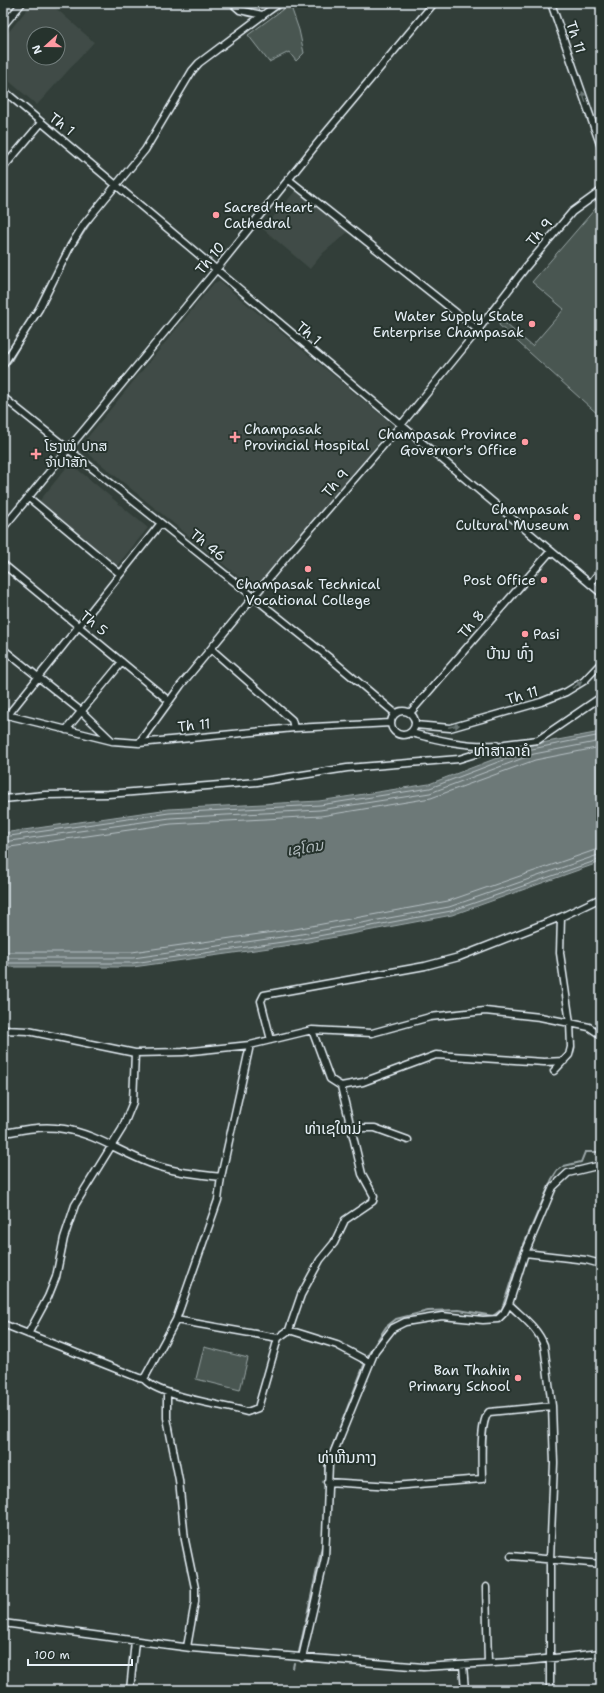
<svg xmlns="http://www.w3.org/2000/svg" width="604" height="1693" font-family="'Shantell Sans','Noto Sans Lao',sans-serif">
<style>
.built{fill:#3f4b46;fill-rule:evenodd}
.green{fill:#495651;stroke:#98a4a4}
.water{fill:#6d7978;stroke:#9ea9ab}
.lines{fill:none;stroke-linecap:round;stroke-linejoin:round}
.shore{stroke:#b7c1c5;stroke-width:1}
.stream{stroke:#9ea9ab;stroke-width:2}
.street-casing{stroke:#e8f1f8;stroke-width:9}
.street{stroke:#26332d;stroke-width:6}
.oneway{fill:#6a7674}
.poi-dot{fill:#ff9aa2;stroke:#26332d;stroke-width:1.5}
.labels{text-anchor:middle;stroke-width:4;stroke-linejoin:round;paint-order:stroke}
.street-label{font-size:14px;fill:#e8f1f8;stroke:#26332d}
.poi-label{font-size:14px;fill:#e8f1f8;stroke:#26332d;text-anchor:end}
.water-label{font-size:15px;font-style:italic;fill:#b1bbbe;stroke:#26332d}
.quarter-label{font-size:16px;fill:#e8f1f8;stroke:#26332d}
</style>
<rect width="100%" height="100%" fill="#323e39"/>
<filter id="ink" filterUnits="userSpaceOnUse"><feTurbulence type="fractalNoise" baseFrequency=".025" numOctaves="2"/><feDisplacementMap in="SourceGraphic" scale="8" xChannelSelector="R" yChannelSelector="G"/><feConvolveMatrix kernelMatrix="1 2 1 2 8 2 1 2 1" color-interpolation-filters="sRGB"/></filter>
<g filter="url(#ink)">
<path class="built" d="M32 3H50L94 42 37 105 3 76V39ZM34 34H58V58H34Z
M296 190 348 232 323 253 310 269 263 229Z
M219 281 387 420 390 426 389 430 263 580 258 583 245 582 85 451 82 444 214 283Z
M70 463 148 528 115 568 37 504Z"/>
<path class="green" d="M290 4 299 30 304 53 296 61 289 52 269 62 248 35Z
M601 202V417L499 325 500 319 532 346 564 309 532 282Z
M204 1347 248 1358 240 1390 196 1379Z"/>
<path class="water" d="M601 731V862L452 915 298 944 133 967H3V833L169 809 319 801 429 784 531 745 595 733Z"/>
<g class="lines">
<path class="shore" d="M3 837 169 813 320 805 430 788 532 749 601 735
M3 842 170 818 320 810 430 793 534 754 601 741
M3 848 171 824 321 816 431 798 535 760 601 747
M3 952H132L295 929 448 901 601 848
M3 958H133L296 935 449 907 601 854
M3 963H133L297 940 451 911 601 859"/>
<path class="stream" d="M262 19 288 3
M69 255 95 215
M3 370 11 361 26 334
M368 1355 386 1327 396 1319 428 1311 459 1310 493 1316 502 1309 519 1256 552 1179 557 1171 564 1166 581 1162 585 1152H601
M325 1482V1465L364 1365
M299 1652 323 1542
M293 1668 294 1663"/>
<g class="street-casing">
<path id="street" d="M232 3 240 10 262 15
M551 3 601 147
M3 26 22 3
M3 90 601 593
M3 168 41 123
M288 179 478 330
M3 365 39 309 71 245 84 224 145 150 192 71 199 63 279 3
M3 397 331 659 395 713
M29 498 119 573
M3 528 216 270 324 135 434 3
M3 564 169 701
M590 584 601 570
M3 649 82 712 112 741
M211 649 292 720 294 728
M391 723a12 12 0 1 1 24 0a12 12 0 1 1-24 0Z
M410 713 550 552
M3 714 112 741 139 743 294 728 391 723
M8 715 161 523
M415 725 450 728 541 702 566 692 584 681 601 663
M66 730 122 662
M411 733C438 740 467 747 496 745
M139 743 181 685 288 555 401 425 478 330 526 267 572 212 601 191
M505 744 538 740 601 697
M3 799 45 795 108 794 257 782 347 768 459 759 508 744
M3 1030 28 1031 135 1053 183 1052 250 1045 312 1030 372 1033 430 1017 485 1011 540 1017 570 1023 589 1027 601 1035
M312 1030 330 1079 341 1086 363 1082 436 1055 544 1062 564 1061
M271 1040 261 1001 264 995 425 966 459 957 561 917
M554 1071 569 1055 571 1047 570 1023 560 953 561 917 601 898
M352 1128H375L408 1140
M3 1133C24 1130 42 1125 64 1129 95 1134 120 1152 149 1163 171 1172 196 1174 221 1177
M525 1253 586 1260 601 1264
M509 1304C522 1317 537 1327 544 1345L552 1406 554 1463 550 1560V1690
M176 1320 278 1338
M3 1324 139 1378 144 1379C157 1396 224 1405 247 1412L258 1408 278 1338 289 1330 301 1295 320 1260 334 1243 345 1220 373 1201 374 1196 362 1174 341 1086
M289 1330 337 1345 369 1362
M28 1334 48 1297 56 1277 64 1238 75 1205 122 1129 133 1102 135 1053
M144 1379 176 1320 218 1200 221 1177 250 1045
M167 1392V1418L179 1480 185 1540 195 1588V1602L187 1647
M327 1482 393 1486 482 1479C482 1464 479 1422 489 1412L552 1406
M511 1556 601 1564
M486 1587 488 1663
M3 1623 191 1648 423 1667 526 1661 601 1653
M302 1658 325 1558 329 1464 375 1351 393 1328 405 1322 442 1316 483 1320 498 1319 504 1313 509 1304 525 1253 553 1187 568 1173 601 1165
M463 1665 465 1690
M130 1690 135 1641"/>
</g>
<use href="#street" class="street"/>
</g>
<defs><path id="oneway-solid" d="M-6-.8H1V-3.2L6.5 0L1 3.2V.8H-6Z"/></defs>
<g class="oneway">
<use href="#oneway-solid" transform="translate(584 97) rotate(-109)"/>
<use href="#oneway-solid" transform="translate(577 685) rotate(-32)"/>
<use href="#oneway-solid" transform="translate(454 726) rotate(-12)"/>
</g>
</g>
<g class="poi-dot">
<circle cx="216" cy="215" r="4"/>
<circle cx="532" cy="324" r="4"/>
<path d="M233 431h4v4h4v4h-4v4h-4v-4h-4v-4h4z"/>
<circle cx="525" cy="442" r="4"/>
<path d="M34 448h4v4h4v4h-4v4h-4v-4h-4v-4h4z"/>
<circle cx="577" cy="517" r="4"/>
<circle cx="308" cy="569" r="4"/>
<circle cx="544" cy="580" r="4"/>
<circle cx="525" cy="634" r="4"/>
<circle cx="518" cy="1378" r="4"/>
</g>
<g class="labels">
<g class="street-label">
<text transform="translate(576 37) rotate(71)" y="5">Th 11</text>
<text transform="translate(62 124) rotate(38)" y="5">Th 1</text>
<text transform="translate(539 232) rotate(-50)" y="5">Th 9</text>
<text transform="translate(210 258) rotate(-51)" y="5">Th 10</text>
<text transform="translate(309 333) rotate(40)" y="5">Th 1</text>
<text transform="translate(335 483) rotate(-49)" y="5">Th 9</text>
<text transform="translate(208 545) rotate(39)" y="5">Th 46</text>
<text transform="translate(94 623) rotate(39)" y="5">Th 5</text>
<text transform="translate(471 624) rotate(-49)" y="5">Th 8</text>
<text transform="translate(522 695) rotate(-17)" y="5">Th 11</text>
<text transform="translate(194 725) rotate(-6)" y="5">Th 11</text>
</g>
<g class="poi-label">
<text x="224" y="212" text-anchor="start">Sacred Heart<tspan x="224" dy="16">Cathedral</tspan></text>
<text x="524" y="321">Water Supply State<tspan x="524" dy="16">Enterprise Champasak</tspan></text>
<text x="244" y="434" text-anchor="start">Champasak<tspan x="244" dy="16">Provincial Hospital</tspan></text>
<text x="517" y="439">Champasak Province<tspan x="517" dy="16">Governor's Office</tspan></text>
<text x="45" y="451" text-anchor="start">ໂຮງໝໍ ປກສ<tspan x="45" dy="16">ຈຳປາສັກ</tspan></text>
<text x="569" y="514">Champasak<tspan x="569" dy="16">Cultural Museum</tspan></text>
<text x="536" y="585">Post Office</text>
<text x="308" y="589" text-anchor="middle">Champasak Technical<tspan x="308" dy="16">Vocational College</tspan></text>
<text x="533" y="639" text-anchor="start">Pasi</text>
<text x="510" y="1375">Ban Thahin<tspan x="510" dy="16">Primary School</tspan></text>
</g>
<g class="water-label">
<text transform="translate(305 848) rotate(-9)" y="5">ເຊໂດນ</text>
</g>
<g class="quarter-label">
<text x="510" y="659">ບ້ານ ທົ່ງ</text>
<text x="502" y="756">ທ່າສາລາຄໍ</text>
<text x="333" y="1134">ທ່າເຊໃຫມ່</text>
<text x="347" y="1463">ທ່າຫີນກາງ</text>
</g>
</g>
<rect width="604" height="1693" fill="none" stroke="#26332d" stroke-width="16"/>
<rect x="8" y="8" width="588" height="1677" fill="none" stroke="#e8f1f8" stroke-width="1.5" filter="url(#ink)"/>
<g transform="translate(46 46) rotate(249)"><circle r="19" fill="#26332d" stroke="#747f7e"/>
<path d="M0-3L7 15L0 10L-7 15Z" fill="#ff9aa2"/>
<text y="-6" font-size="11" font-weight="bold" text-anchor="middle" fill="#e8f1f8">N</text>
</g>
<path d="M28 1659v6h104v-6" fill="none" stroke="#e8f1f8" stroke-width="2"/>
<text x="34" y="1659" font-size="12" fill="#e8f1f8" stroke="#26332d" stroke-width="3" paint-order="stroke">100 m</text>
</svg>
